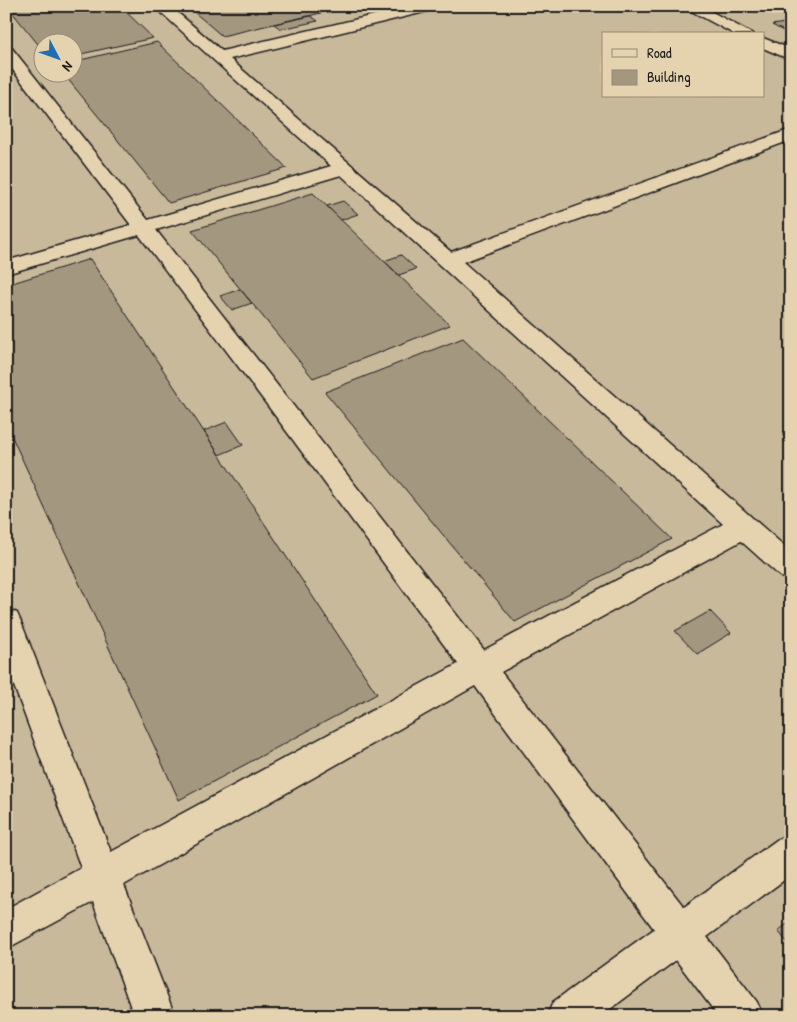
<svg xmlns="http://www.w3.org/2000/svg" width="797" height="1022" font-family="'Patrick Hand',sans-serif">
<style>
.built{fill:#c9b99b;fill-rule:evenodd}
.building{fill:#a49780;stroke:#1c1c1c}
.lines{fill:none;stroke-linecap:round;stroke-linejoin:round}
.minor-casing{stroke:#1c1c1c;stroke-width:3}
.minor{fill:#e5d3b0;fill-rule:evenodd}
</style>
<rect width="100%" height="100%" fill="#d9c8a7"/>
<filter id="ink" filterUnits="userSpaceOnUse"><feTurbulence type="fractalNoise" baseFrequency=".02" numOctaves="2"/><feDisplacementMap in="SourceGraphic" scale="10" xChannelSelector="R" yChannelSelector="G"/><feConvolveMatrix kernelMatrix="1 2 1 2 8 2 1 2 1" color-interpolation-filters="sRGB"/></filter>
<g filter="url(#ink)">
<path class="built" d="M6 6H791V1016H6ZM603 34H763V96H603ZM42 42H72V72H42Z"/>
<path class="building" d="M7 6H120L153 38 72 56V42H42V49Z
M220 6H351L222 36 194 12Z
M364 6H413L377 15Z
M311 16 318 21 281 29 274 24Z
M791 22V35L772 25Z
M157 42 287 168 169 203 62 72H72V62Z
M313 193 384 261 450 325 313 378 192 230Z
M343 201 358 214 341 220 327 206Z
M401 255 416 269 399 275 384 261Z
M90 259 377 694 179 800 6 424V285Z
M240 289 252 303 232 310 220 296Z
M463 338 672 539 515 622 325 392Z
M227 422 243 445 219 455 204 431Z
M710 611 731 633 697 654 675 631Z
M791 921V947L778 931Z"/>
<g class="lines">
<g class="minor-casing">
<path id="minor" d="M154 6H170L222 51 413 6H439L437 9 230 59 451 252 791 129V140L463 262 791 552V580L781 577 741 541 501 672 684 907 778 839 791 834V875L707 937 757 1002 763 1016H718L676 960 601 1016H547L553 1002 654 929 475 686 124 885 175 1016H134L93 902 6 949V909L81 868 6 664V609L17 613 21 622 111 852 458 664 268 406 139 235 6 274V261L131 225 6 61V45L11 47 148 220 331 166ZM341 175 723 524 484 650 156 230Z
M682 6H701L753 34H734Z
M763 38 791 49V60L763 48Z"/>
</g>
<use href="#minor" class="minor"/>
</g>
</g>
<rect width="797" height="1022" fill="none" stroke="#e5d3b0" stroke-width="25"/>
<rect x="12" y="12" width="772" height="997" fill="none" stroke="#1c1c1c" stroke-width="2" filter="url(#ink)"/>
<rect x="602" y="32" width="162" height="65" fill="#e5d3b0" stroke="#958a75"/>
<rect x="612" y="49" width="25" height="8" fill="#e5d3b0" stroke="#958a75"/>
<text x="647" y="58" font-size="15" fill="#1c1c1c">Road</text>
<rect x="612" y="70" width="25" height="15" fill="#a49780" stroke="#958a75"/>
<text x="647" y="82" font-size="15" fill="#1c1c1c">Building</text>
<g transform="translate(58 58) rotate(131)"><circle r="24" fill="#e5d3b0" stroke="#958a75"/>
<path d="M0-4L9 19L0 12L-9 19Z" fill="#1f6fb2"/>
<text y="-8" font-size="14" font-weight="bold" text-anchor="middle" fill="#1c1c1c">N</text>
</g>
</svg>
